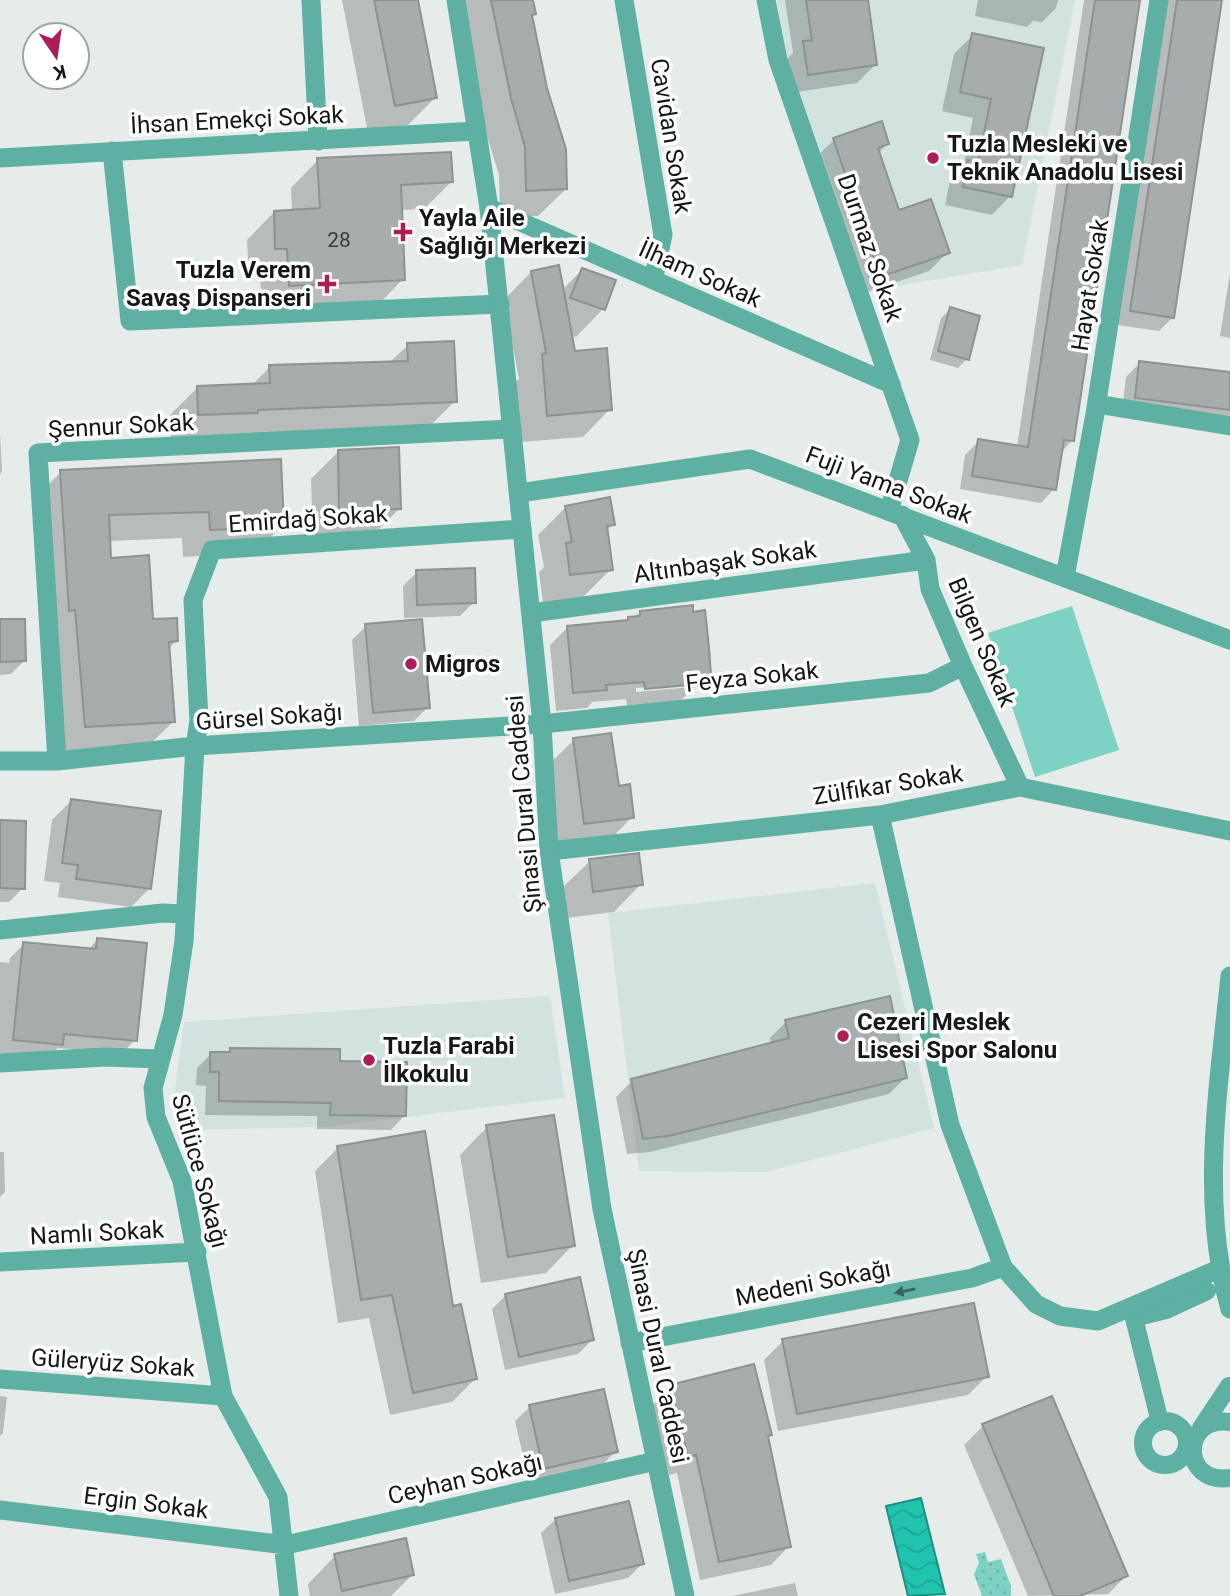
<svg xmlns="http://www.w3.org/2000/svg" width="1230" height="1596" font-family="Roboto,sans-serif">
<style>
.built{fill:#d2e3df}
.grass{fill:#7dd2c4}
.park{fill:url(#park-dots)}
.water{fill:url(#water-waves);stroke:#1d9081;stroke-width:2}
.shadow{fill:#0003;fill-rule:evenodd}
.building{fill:#a6adac;stroke:#8c9392;stroke-width:2}
.lines{fill:none;stroke-linecap:round;stroke-linejoin:round}
.pedestrian{stroke:#5db0a2;stroke-width:18}
.minor{stroke:#5db0a2;stroke-width:19}
.tertiary{stroke:#5db0a2;stroke-width:19}
.oneway{fill:#39645c}
.poi-dot{fill:#ac1d5a;stroke:#fff;stroke-width:2.5}
.labels{text-anchor:middle;stroke-width:7;stroke-linejoin:round;paint-order:stroke}
.number-label{font-size:21px;fill:#393d3c}
.street-label{font-size:24px;fill:#151817;stroke:#fff}
.poi-label{font-size:24px;font-weight:bold;fill:#151817;stroke:#fff;text-anchor:start}
</style>
<defs>
<pattern id="park-dots" width="8" height="8" patternUnits="userSpaceOnUse" patternTransform="scale(1.75)"><rect width="8" height="8" fill="#7dd2c4"/><path d="M2 2h.1M6 6h.1" fill="none" stroke="#6bb4a8" stroke-width="1.8" stroke-linecap="round"/></pattern>
<pattern id="water-waves" width="16" height="10" patternUnits="userSpaceOnUse" patternTransform="scale(1.75)"><rect width="16" height="10" fill="#21c3af"/><path d="M0 5q4-4 8 0t8 0" fill="none" stroke="#1da796"/></pattern>
</defs>
<rect width="100%" height="100%" fill="#e5ecea"/>
<path class="built" d="M777 0H1075L1022 265 872 290 784 52Z
M875 883 934 1128 766 1172 639 1171 608 913Z
M550 996 565 1098 323 1127 181 1130 173 1106 184 1022Z"/>
<path class="grass" d="M1072 606 1119 750 1035 777 988 633Z"/>
<path class="park" d="M985 1552 988 1562 1001 1559 1011 1586V1596H982L974 1574 979 1563 976 1554Z"/>
<path class="water" d="M921 1498 945 1594 908 1596 886 1506Z"/>
<path class="shadow" d="M342 0H416L436 97 408 125 368 133Z
M459 0H531L534 14 531 17 566 189 538 216 500 217 499 175 484 126Z
M785 0H866L875 65 857 83 790 93 785 61 793 53Z
M978 0H1058L1056 8 1042 22 1033 21 1027 27 975 16Z
M1084 0H1138L1072 441 1060 453 1054 489 1041 503 960 489 965 455 979 441 1017 447Z
M1164 0H1220L1173 317 1159 331 1117 325Z
M973 35 1042 50 1010 196 992 215 945 205 950 180 963 168 973 118 942 111 954 54Z
M881 123 887 144 878 154 898 212 948 252 929 271 862 294 815 158 834 140Z
M318 160 451 182 424 209 400 210 403 279 376 307 262 312 260 275 249 276 247 240 274 212H292L291 188Z
M582 270 613 281 603 309 576 337 570 335 574 353 610 409 583 437 520 442 515 383 519 379 504 300 531 272 562 290Z
M1230 273V338L1220 336Z
M950 309 967 359 958 368 930 360 941 318Z
M408 345 455 401 428 428 171 442 170 415 197 388 252 385 270 367 389 363Z
M1140 363 1230 374V417L1122 411 1126 377Z
M0 433 2 471 0 474Z
M338 452 400 508 372 536 313 538 311 479Z
M61 472 282 526 255 553 183 557 182 538 109 541 110 560 152 621 177 640 168 649 174 721 146 748 58 754 34 499Z
M566 507 613 524 606 531 611 569 583 597 543 602 539 572 544 567 538 535Z
M417 572 474 602 460 616 404 618 403 586Z
M641 612 709 674 680 701 627 706 626 699 592 702 587 708 556 711 550 645 568 627 625 622ZM695 683 691 687 636 692V688Z
M0 621 24 661 11 674 0 675Z
M366 626 428 707 414 721 359 726 352 640Z
M574 740 617 788 632 817 605 845 557 851 546 767Z
M71 801 150 888 131 907 58 897 60 883 44 881 52 820Z
M0 822 23 888 9 902H0Z
M590 861 641 884 614 912 566 918 562 888Z
M98 939 135 1040 121 1054 58 1048 47 1059 0 1054V962L9 963 10 958 24 944 88 950Z
M786 1022 905 1078 889 1094 650 1152 627 1154 616 1097 632 1081 771 1044 770 1038Z
M231 1049 338 1062 405 1115 391 1130 317 1129V1116L205 1115 206 1086 196 1085 197 1068 211 1054H226Z
M487 1127 573 1245 546 1273 481 1283 460 1155Z
M338 1148 451 1308 475 1379 452 1402 390 1415 369 1318 338 1323 315 1171Z
M0 1152H4L5 1192 0 1197Z
M506 1295 592 1340 578 1354 505 1370 492 1309Z
M783 1341 987 1376 968 1395 778 1431 764 1360Z
M753 1366 770 1435 767 1438 789 1546 771 1565 700 1580 677 1473 669 1475 652 1406 670 1387Z
M0 1396 7 1397 3 1433 0 1436Z
M530 1407 616 1451 602 1465 529 1482 515 1421Z
M983 1426 1126 1576 1108 1594 1028 1596 964 1445Z
M556 1519 642 1564 628 1578 555 1594 541 1533Z
M335 1556 412 1575 391 1596H310L308 1584Z
M795 1583 798 1596H732Z"/>
<path class="building" d="M374 0H418L437 98 395 106Z
M491 0H533L536 14 532 15 547 88 566 149 567 189 526 191 525 147 511 98Z
M806 0H868L877 65 808 75 803 41 812 40Z
M1095 0H1140L1074 441 1064 440 1056 490 972 476 978 439 1028 447Z
M1177 0H1222L1174 318 1130 311Z
M972 33 1044 48 1012 197 963 187 968 160 978 162 991 99 960 92Z
M882 121 889 144 878 148 899 210 931 199 950 253 880 277 833 138Z
M451 152 453 182 401 185 405 280 289 286 287 249H275L274 211 320 208 317 158Z
M559 265 575 351 607 348 612 410 547 416 542 354 546 353 531 271Z
M582 268 616 280 605 310 570 298Z
M950 307 980 316 969 360 938 351Z
M454 341 457 402 258 410V413L198 415 197 386 270 383 269 365 408 361 407 343Z
M1139 361 1230 372V410L1135 398Z
M399 447 401 509 339 511 338 450Z
M281 459 284 527 210 530 209 512 109 515 111 558 149 555 153 619 177 618 178 641 169 642 175 722 85 727 75 610 69 611 60 470Z
M610 497 615 525 607 526 613 570 570 575 566 543 572 542 565 506Z
M475 568 476 603 417 605 416 570Z
M693 605V612L705 610 709 648 711 675 699 676 700 684 645 689 644 682 606 685 607 690 573 693 567 626 628 620V617L640 616V611Z
M0 619H25L26 661 0 662Z
M422 619 430 708 373 713 365 624Z
M611 733 619 786 630 784 634 818 584 824 573 738Z
M71 799 161 811 151 889 76 879 78 865 62 863Z
M0 820 26 821 25 889 0 888Z
M639 853 643 885 593 892 589 859Z
M97 938 147 943 137 1041 64 1034 63 1045 13 1040 23 942 96 949Z
M890 996 907 1078 668 1136 643 1139 631 1079 789 1038 785 1020Z
M230 1048 340 1049V1061L407 1062 406 1116 330 1115 331 1103 219 1101V1072H210V1052H230Z
M554 1115 575 1246 508 1257 486 1125Z
M425 1131 453 1306 461 1304 477 1379 413 1393 392 1295 361 1300 337 1146Z
M580 1277 594 1340 519 1357 505 1294Z
M974 1303 989 1377 797 1414 782 1339Z
M754 1364 772 1435 768 1436 791 1547 719 1562 696 1455 688 1457 670 1385Z
M604 1389 618 1452 543 1469 529 1405Z
M1052 1396 1128 1576 1080 1596H1054L982 1424Z
M629 1501 644 1564 569 1581 555 1518Z
M406 1538 414 1575 342 1591 334 1554Z"/>
<g class="lines">
<path class="pedestrian" d="M1130 1308 1134 1318 1166 1310 1207 1291
M1134 1318 1160 1422
M1143 1443a22 22 0 1 1 44 0a22 22 0 1 1-44 0Z
M1230 1422C1181 1415 1180 1485 1230 1478
M1201 1428 1229 1386"/>
<path class="minor" d="M311 0 318 141
M624 0 663 235 653 280
M766 0 778 60 910 440 889 511
M112 151 130 321 500 304
M0 158 476 131
M489 208 891 384
M1097 404 1230 426
M519 493 750 459 1230 640
M902 515 926 560 930 589 963 666 1020 787
M1065 577 1095 414 1159 0
M531 613 926 560
M0 761H57L195 746 542 724 929 683 963 666
M57 761 38 453 512 429
M880 815 950 1125 1003 1267 1036 1304 1060 1316 1098 1321 1219 1269
M549 851 880 815 1020 787 1230 831
M0 930 163 913 184 914
M1230 976C1219 1084 1199 1202 1230 1309
M0 1063 105 1057 161 1059
M0 1262 197 1252
M630 1343 972 1278 1003 1267
M0 1379 223 1396
M0 1510 286 1545 656 1461
M289 1596 278 1497 223 1396 182 1181 156 1117 153 1088 173 1015 184 941 195 746 199 721 193 600 212 550 522 529"/>
<path class="tertiary" d="M456 0 489 208 542 724 549 851 602 1209 685 1596"/>
</g>
<defs><path id="oneway-solid" d="M-6-.8H1V-3.2L6.5 0L1 3.2V.8H-6Z" transform="scale(1.75)"/></defs>
<use class="oneway" href="#oneway-solid" transform="translate(905 1291) rotate(169)"/>
<g class="poi-dot">
<circle cx="933" cy="158" r="7"/>
<path d="M399.5 221.5h7v7h7v7h-7v7h-7v-7h-7v-7h7z"/>
<path d="M323.5 273.5h7v7h7v7h-7v7h-7v-7h-7v-7h7z"/>
<circle cx="411" cy="664" r="7"/>
<circle cx="843" cy="1036" r="7"/>
<circle cx="369" cy="1060" r="7"/>
</g>
<g class="labels">
<g class="number-label">
<text x="339" y="247">28</text>
</g>
<g class="street-label">
<text transform="translate(237 120) rotate(-3)" y="8">İhsan Emekçi Sokak</text>
<text transform="translate(671 136) rotate(81)" y="8">Cavidan Sokak</text>
<text transform="translate(870 248) rotate(71)" y="8">Durmaz Sokak</text>
<text transform="translate(700 274) rotate(24)" y="8">İlham Sokak</text>
<text transform="translate(1090 285) rotate(-81)" y="8">Hayat Sokak</text>
<text transform="translate(121 426) rotate(-3)" y="8">Şennur Sokak</text>
<text transform="translate(889 485) rotate(21)" y="8">Fuji Yama Sokak</text>
<text transform="translate(308 519) rotate(-4)" y="8">Emirdağ Sokak</text>
<text transform="translate(725 562) rotate(-8)" y="8">Altınbaşak Sokak</text>
<text transform="translate(982 642) rotate(67)" y="8">Bilgen Sokak</text>
<text transform="translate(752 677) rotate(-6)" y="8">Feyza Sokak</text>
<text transform="translate(269 717) rotate(-4)" y="8">Gürsel Sokağı</text>
<text transform="translate(888 785) rotate(-9)" y="8">Zülfikar Sokak</text>
<text transform="translate(524 804) rotate(-95)" y="8">Şinasi Dural Caddesi</text>
<text transform="translate(200 1171) rotate(75)" y="8">Sütlüce Sokağı</text>
<text transform="translate(97 1233) rotate(-3)" y="8">Namlı Sokak</text>
<text transform="translate(813 1283) rotate(-11)" y="8">Medeni Sokağı</text>
<text transform="translate(658 1356) rotate(78)" y="8">Şinasi Dural Caddesi</text>
<text transform="translate(113 1363) rotate(4)" y="8">Güleryüz Sokak</text>
<text transform="translate(465 1479) rotate(-13)" y="8">Ceyhan Sokağı</text>
<text transform="translate(146 1503) rotate(7)" y="8">Ergin Sokak</text>
</g>
<g class="poi-label">
<text x="947" y="152">Tuzla Mesleki ve<tspan x="947" dy="28">Teknik Anadolu Lisesi</tspan></text>
<text x="419" y="226">Yayla Aile<tspan x="419" dy="28">Sağlığı Merkezi</tspan></text>
<text x="311" y="278" text-anchor="end">Tuzla Verem<tspan x="311" dy="28">Savaş Dispanseri</tspan></text>
<text x="425" y="672">Migros</text>
<text x="857" y="1030">Cezeri Meslek<tspan x="857" dy="28">Lisesi Spor Salonu</tspan></text>
<text x="383" y="1054">Tuzla Farabi<tspan x="383" dy="28">İlkokulu</tspan></text>
</g>
</g>
<g transform="translate(56 56) rotate(167)"><circle r="33" fill="#ffffff" stroke="#a1a3a2" stroke-width="2"/>
<path d="M0-5L12 26L0 18L-12 26Z" fill="#ac1d5a"/>
<text y="-10" font-size="19" font-weight="bold" text-anchor="middle" fill="#151817">K</text>
</g>
</svg>
